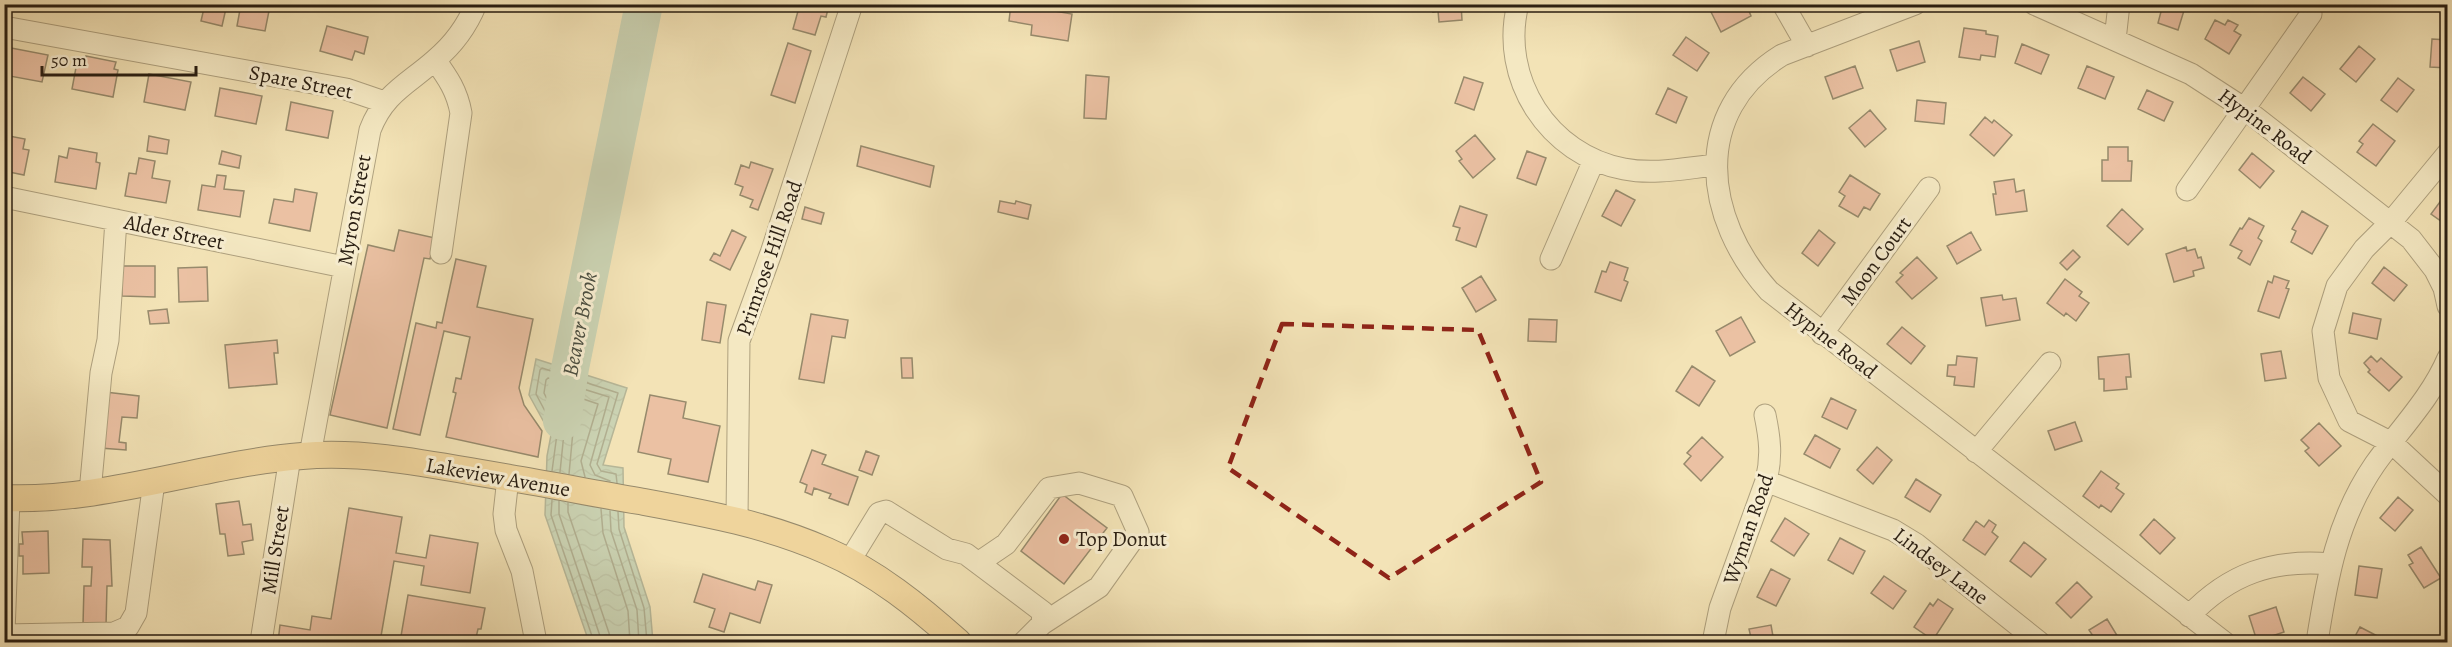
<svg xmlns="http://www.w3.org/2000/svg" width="2452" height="647" font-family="Alegreya,serif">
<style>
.water{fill:url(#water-waves);stroke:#6d7e71;stroke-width:1.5}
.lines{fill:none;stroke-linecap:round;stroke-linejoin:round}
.shore{stroke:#626e61;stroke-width:1.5}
.river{stroke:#9bbeb0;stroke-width:38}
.building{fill:#e2988c;stroke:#291e12;stroke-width:1.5}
.minor-casing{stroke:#5c4f3b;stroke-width:23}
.major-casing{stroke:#291e12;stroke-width:28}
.minor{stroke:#f7edd0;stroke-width:21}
.major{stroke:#eac27c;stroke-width:26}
.marked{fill:none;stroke:#8f2418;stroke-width:4.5;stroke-dasharray:12 8;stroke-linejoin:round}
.poi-dot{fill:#8f2418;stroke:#f7edd0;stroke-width:2}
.labels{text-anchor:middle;stroke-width:6;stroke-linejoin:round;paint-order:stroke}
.street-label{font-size:21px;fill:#291e12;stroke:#f7edd0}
.poi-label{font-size:21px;fill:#291e12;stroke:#f7edd0;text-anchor:start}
.water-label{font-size:22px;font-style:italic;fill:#4b4e41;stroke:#f7edd0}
</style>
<defs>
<pattern id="water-waves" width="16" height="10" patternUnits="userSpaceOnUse" patternTransform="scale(1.5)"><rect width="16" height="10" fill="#9bbeb0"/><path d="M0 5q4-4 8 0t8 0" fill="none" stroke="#86a396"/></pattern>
</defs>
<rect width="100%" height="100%" fill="#f3e3b7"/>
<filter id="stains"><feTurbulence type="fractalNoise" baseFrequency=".00333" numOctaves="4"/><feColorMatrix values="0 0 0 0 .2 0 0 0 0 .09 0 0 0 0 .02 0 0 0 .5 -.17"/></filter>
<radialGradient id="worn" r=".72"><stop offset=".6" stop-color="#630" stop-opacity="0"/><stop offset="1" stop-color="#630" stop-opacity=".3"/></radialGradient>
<path class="water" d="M536 359 627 388 603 465 623 468 624 527 650 607 653 642H589L545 515 547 456 551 435 529 395Z"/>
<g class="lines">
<path class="shore" d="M552 471 557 434 536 394 540 370 542 368 618 393 597 464 601 471 616 474 617 483
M560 472 564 433 544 393 546 380 548 378 609 397 590 465 595 475 610 481
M569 474 573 431 555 394 557 390 598 404 581 461 585 477
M552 500 551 515 594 642
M559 501V514L602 642
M568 503V512L609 633 611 642
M601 509 603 533 628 611 630 642
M610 511 611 531 637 610 639 642
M618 512 619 529 644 608 647 642"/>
<path class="river" d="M562 421 570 368 644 4"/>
</g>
<path class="building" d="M205 4H227L222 26 201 21Z
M241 4 270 6 265 31 237 26Z
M800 4 829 5 826 17 821 16 815 35 793 29Z
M1011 4 1047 9 1048 4 1055 6 1054 11 1072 14 1068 41 1031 35 1032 25 1009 21Z
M1432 4H1461L1462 20 1439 22 1438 11 1433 12Z
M1710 4H1746L1751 16 1721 32 1708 6Z
M2163 4H2186L2178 30 2158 23Z
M2215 20 2225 25 2228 20 2238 25 2234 31 2241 35 2229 54 2205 39Z
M327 26 368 37 364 54 355 51 352 60 320 51Z
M1964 28 1986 31V34L1998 36 1995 57 1981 55 1980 60 1959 57Z
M1686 37 1709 53 1697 71 1673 55Z
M2432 39 2448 40V68L2430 67Z
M1919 41 1925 62 1897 71 1890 50Z
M788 43 811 51 795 103 771 95Z
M2022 44 2049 55 2041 74 2015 63Z
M2359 46 2375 59 2356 82 2340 69Z
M6 47 48 55 42 82 4 75Z
M86 56 116 62 114 69 118 70 113 97 72 89 77 62 85 63Z
M1855 66 1863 88 1833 99 1825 77Z
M2087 66 2114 77 2105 99 2078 88Z
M149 74 191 82 185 110 144 102Z
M1086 75 1109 77 1106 119 1084 118Z
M1464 77 1483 83 1474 110 1455 103Z
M2303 77 2325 94 2311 111 2290 93Z
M2398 78 2414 90 2397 112 2381 100Z
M220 88 262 96 256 124 215 116Z
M1668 88 1687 97 1676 123 1656 114Z
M2147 90 2173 102 2164 121 2138 109Z
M1917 100 1946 103 1944 124 1915 121Z
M291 102 333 111 328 138 286 130Z
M1870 110 1886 129 1865 147 1849 128Z
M1985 117 1992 123 1994 120 2012 135 1994 156 1970 135Z
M2373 124 2395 141 2376 166 2357 152 2363 144 2359 141Z
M4 135 25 139 23 149 29 150 24 175 4 171Z
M1475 135 1495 159 1473 178 1459 161 1462 159 1456 151Z
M149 136 169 140 167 154 147 151Z
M861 146 934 166 930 187 857 166Z
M2108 147H2128V161H2132L2131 181H2102V160H2108Z
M69 148 97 153 96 162 100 163 96 189 55 182 59 156 67 158Z
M222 151 241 156 239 168 219 164Z
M1527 151 1546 158 1536 185 1517 178Z
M2252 153 2274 171 2260 188 2239 170Z
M139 158 155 161 152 178 170 181 166 203 125 196 129 173 136 174Z
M751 162 773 169 758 210 750 207 753 200 740 195 743 187 735 184 741 165 749 168Z
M217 175 226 176 224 189 244 191 240 217 198 210 202 185 215 187Z
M1850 175 1880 194 1870 210 1864 207 1858 217 1839 206 1845 196 1839 192Z
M2014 179 2016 192 2024 190 2027 211 1996 215 1993 194H1996L1994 182Z
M295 189 317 193 310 231 269 223 274 199 293 202Z
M1616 190 1635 200 1621 226 1602 216Z
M2448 191V226L2431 214Z
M1000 201 1015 204 1016 201 1031 205 1028 219 998 212Z
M1460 206 1487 215 1476 247 1456 240 1460 228 1453 226Z
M805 207 824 213 821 224 802 219Z
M2122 209 2143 229 2128 245 2107 226Z
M2302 211 2328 226 2312 254 2291 242 2296 231 2292 229Z
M2249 218 2264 226 2258 238 2262 241 2250 265 2238 258 2242 251 2230 245 2240 228 2242 229Z
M399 230 435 238 430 259 424 258 387 428 330 415 368 245 394 251Z
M732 230 746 237 730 270 710 260 714 253 720 256Z
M1819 230 1835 243 1818 266 1802 253Z
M1971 232 1981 250 1957 264 1947 246Z
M2186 247 2187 251 2195 249 2198 258 2201 257 2204 268 2193 271 2194 276 2174 282 2166 254Z
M2073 250 2080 257 2067 270 2060 263Z
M1917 257 1937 278 1912 299 1896 282 1903 275 1900 273Z
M456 259 486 266 477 307 533 319 519 388 524 405 542 431 538 457 446 437 456 393 453 392 456 378 461 379 470 337 444 331 420 435 393 429 416 323 436 328 437 322 442 323Z
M1610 262 1628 268 1624 280 1628 282 1621 301 1595 292 1602 271 1606 272Z
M122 266H155V297L122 296Z
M207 267 208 301 179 302 178 268Z
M2384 267 2407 285 2394 301 2372 283Z
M1481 276 1496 300 1476 312 1462 288Z
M2274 276 2289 281 2286 288 2289 289 2279 318 2258 311 2268 281 2272 283Z
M2065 279 2082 292 2079 296 2089 303 2076 321 2066 313 2064 316 2047 303Z
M2002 295 2003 300 2016 298 2020 320 1986 326 1981 298Z
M707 302 726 305 720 343 702 340Z
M167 309 169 323 150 324 148 311Z
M2353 313 2381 319 2377 339 2349 333Z
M811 314 848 320 845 338 832 336 824 383 799 379Z
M1741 317 1755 342 1730 356 1716 331Z
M1529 319 1557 320 1556 342 1528 341Z
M1902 327 1925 346 1911 364 1887 344Z
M277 340 278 353H274L277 384 229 388 225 345Z
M2281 351 2286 378 2265 381 2261 354Z
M2129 354 2131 377H2126L2127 389 2104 391V379H2099L2098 357Z
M1957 356 1977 358 1974 387 1954 385 1955 377 1947 376 1948 365H1956Z
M2371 356 2377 362 2381 358 2402 377 2389 391 2368 372 2370 370 2364 363Z
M901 358H912L913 378H902Z
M1692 366 1715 381 1699 406 1676 391Z
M105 392 139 396 137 418 122 417 119 442 126 443V450L100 448Z
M650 395 686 402 683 418 720 426 708 482 668 474 671 459 638 452Z
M1831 398 1856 410 1847 429 1822 417Z
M2075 422 2082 441 2055 450 2048 431Z
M2319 423 2341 446 2319 466 2305 451 2309 448 2301 440Z
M1815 435 1840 449 1830 468 1804 454Z
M1702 437 1723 457 1701 481 1684 464 1691 456 1687 453Z
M1877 447 1892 460 1873 484 1857 470Z
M812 450 826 455 822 464 858 477 848 505 829 498 831 494 814 488 812 495 805 492 807 485 800 482Z
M866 451 879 456 872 475 859 470Z
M2101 471 2119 484 2116 488 2124 494 2111 512 2101 505 2099 508 2083 496Z
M1916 479 1941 495 1930 512 1905 497Z
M1062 494 1107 528 1064 584 1021 551Z
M2398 497 2413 510 2395 531 2380 518Z
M239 501 243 525 251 524 253 540 242 542 244 554 228 556 225 534H220L216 504Z
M349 508 402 517 396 553 426 558 430 535 478 543 470 593 421 585 424 566 394 561 380 642H278L280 625 310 630 312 616 331 619Z
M1785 518 1809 534 1794 556 1771 541Z
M2154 519 2175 538 2160 554 2140 535Z
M1989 520 1996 525 1992 532 1998 537 1985 555 1963 540 1976 521 1984 527Z
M48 531 49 573 23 574V556H19V544H23L22 532Z
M1840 538 1865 551 1853 574 1828 560Z
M83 539 110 540 112 586H107L106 626 83 625 84 586H91L92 567H82Z
M2024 542 2046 559 2031 577 2010 561Z
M2421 547 2441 578 2424 588 2409 565 2413 563 2408 555Z
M2359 566 2382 569 2377 598 2355 595Z
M1771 569 1790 579 1776 606 1757 597Z
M703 574 755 590 758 581 772 585 760 623 730 613 724 632 709 627 715 609 694 602Z
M1884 576 1906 591 1893 609 1871 593Z
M2077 582 2092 597 2071 618 2056 603Z
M408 595 485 608 481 629H478L475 642H400Z
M1938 599 1953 609 1933 640 1914 627 1930 603 1933 606Z
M2276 607 2284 632 2257 641 2249 616Z
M2107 619 2121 642H2097L2089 630Z
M1771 625 1774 642H1752L1749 629Z
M2360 627 2385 640 2383 642H2352Z"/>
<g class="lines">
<g class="minor-casing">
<path id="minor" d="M1518 4C1499 79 1549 155 1624 169 1654 175 1686 168 1716 165
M1783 4 1807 46
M1915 4 1782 55C1690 112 1704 219 1769 291L2224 642
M2034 4 2191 74 2245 109 2411 239 2435 270 2444 288 2448 306
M4 27 346 89 384 102
M2115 40 2119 4
M435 60C448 78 457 91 461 113L441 253
M2448 153 2391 222 2364 249 2337 286 2323 331 2329 378 2349 421 2392 443 2448 495
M2187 190 2311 14
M4 197 344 267
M1551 259 1594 160
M1822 334 1929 188
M1976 452 2050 363
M310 455 370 130C384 93 408 84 435 60 453 45 467 26 476 4
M508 478 504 514 506 530 522 571 536 642
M1766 481 1893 530 1916 544 2039 642
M90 492 101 373 108 340 116 220
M737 519 739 341 771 253 852 4
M849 562 879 513 886 511 947 549 966 554 1043 612 1042 624 1024 642
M978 563 1006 544 1049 488 1079 483 1122 496 1138 532 1099 587 1042 624
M2189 616C2230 573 2273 559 2331 564
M4 633 9 499
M4 635 114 633 128 627 136 613 154 482
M261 642 290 457
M1713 642 1720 608 1766 481C1772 457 1770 439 1765 415
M2317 642C2327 578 2337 519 2375 464 2400 429 2431 398 2448 358"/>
</g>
<g class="major-casing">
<path id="major" d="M4 498C106 502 202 464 302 456 371 450 442 467 510 478 553 485 596 494 639 501 704 513 766 524 827 551 876 572 919 607 958 642"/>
</g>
<use href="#minor" class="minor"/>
<use href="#major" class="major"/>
</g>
<path d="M0 0H2452V647H0ZM1282 324 1478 330 1541 482 1389 578 1228 468Z" fill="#f3e3b7" fill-opacity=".55" fill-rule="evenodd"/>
<path class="marked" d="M1282 324 1478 330 1541 482 1389 578 1228 468Z"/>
<circle class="poi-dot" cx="1064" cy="539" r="6"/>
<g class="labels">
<g class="street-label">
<text transform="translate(301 82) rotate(11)" y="7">Spare Street</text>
<text transform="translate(2265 126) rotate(37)" y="7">Hypine Road</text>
<text transform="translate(354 210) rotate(-80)" y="7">Myron Street</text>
<text transform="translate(174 232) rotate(12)" y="7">Alder Street</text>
<text transform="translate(769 258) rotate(-71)" y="7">Primrose Hill Road</text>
<text transform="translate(1876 261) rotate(-54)" y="7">Moon Court</text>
<text transform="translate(1831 340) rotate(38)" y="7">Hypine Road</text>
<text transform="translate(498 477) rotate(10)" y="7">Lakeview Avenue</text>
<text transform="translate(1748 529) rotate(-71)" y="7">Wyman Road</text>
<text transform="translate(275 550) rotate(-81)" y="7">Mill Street</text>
<text transform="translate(1941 566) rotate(37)" y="7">Lindsey Lane</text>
</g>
<g class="poi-label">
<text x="1076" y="546">Top Donut</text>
</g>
<g class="water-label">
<text transform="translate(579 324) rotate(-79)" y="8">Beaver Brook</text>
</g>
</g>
<rect width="2452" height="647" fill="none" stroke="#f3e3b7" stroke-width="24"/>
<rect x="6" y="6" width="2440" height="635" fill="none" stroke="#291e12" stroke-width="3"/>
<rect x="12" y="12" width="2428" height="623" fill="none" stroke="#291e12" stroke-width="1.5"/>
<path d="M42 66v9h154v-9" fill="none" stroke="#291e12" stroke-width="3"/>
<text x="51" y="66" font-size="18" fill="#291e12" stroke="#f7edd0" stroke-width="4.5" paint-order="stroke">50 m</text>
<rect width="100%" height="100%" filter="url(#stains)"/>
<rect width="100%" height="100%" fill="url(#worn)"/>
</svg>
